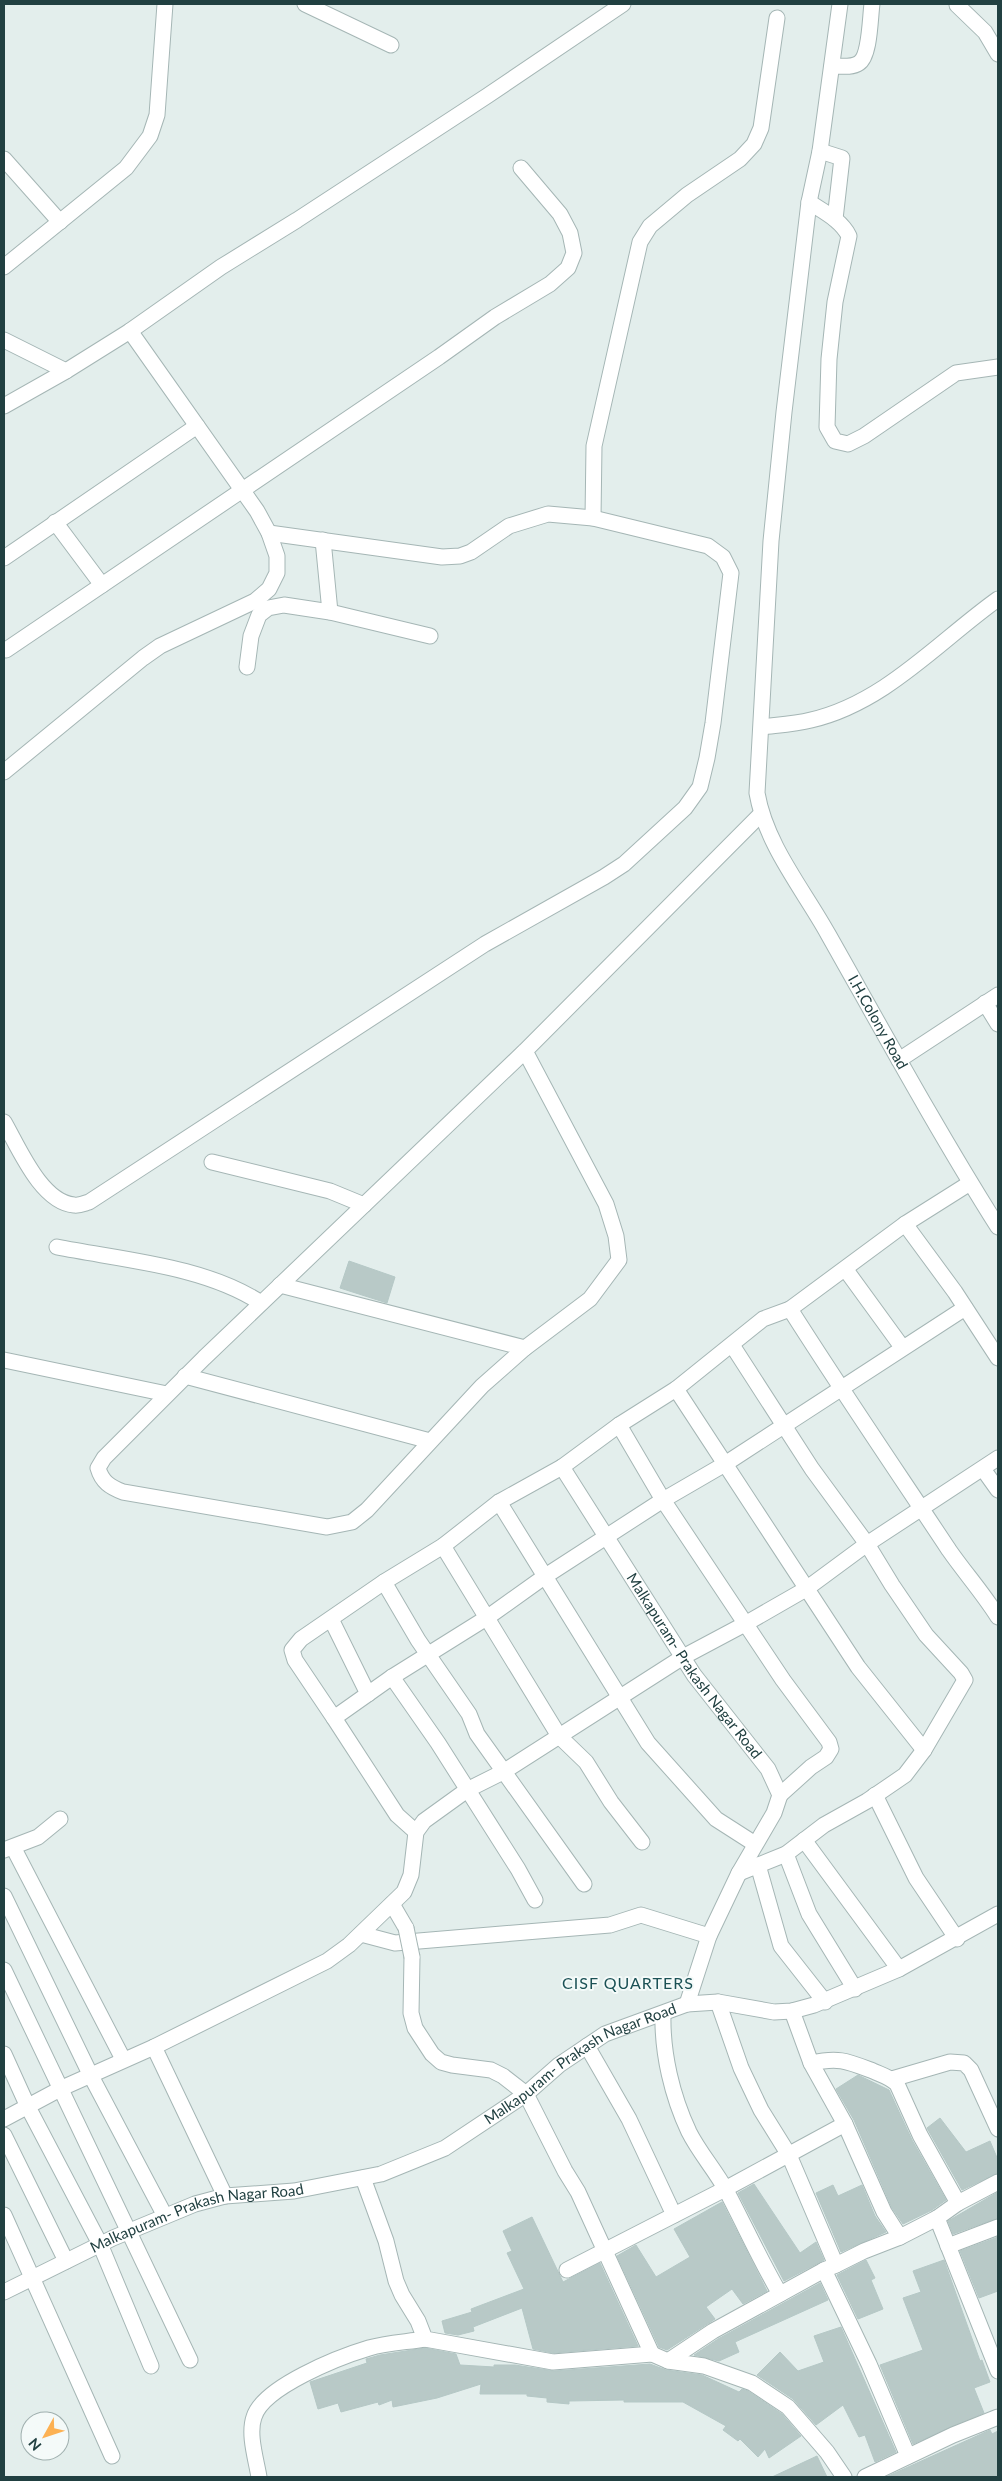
<svg xmlns="http://www.w3.org/2000/svg" width="1002" height="2481" font-family="Lato,sans-serif">
<style>
.building{fill:#b8c9c7;stroke:#b5c8c6}
.lines{fill:none;stroke-linecap:round;stroke-linejoin:round}
.minor-casing{stroke:#a5b6b5;stroke-width:17}
.minor{stroke:#fff;stroke-width:15}
.minor-bridge-casing{stroke:#a5b6b5;stroke-width:17;stroke-linecap:butt}
.minor-bridge{stroke:#fff;stroke-width:15}
.labels{text-anchor:middle;stroke-width:4;stroke-linejoin:round;paint-order:stroke}
.street-label{font-size:15px;fill:#214041;stroke:#f4faf9}
.neighbourhood-label{font-size:16px;letter-spacing:1px;fill:#1b5155;stroke:#f4faf9}
</style>
<rect width="100%" height="100%" fill="#e3eeec"/>
<path class="building" d="M349 1261 395 1277 387 1303 340 1288Z
M858 2075 889 2090 912 2140 946 2200 932 2210 903 2224 892 2208 854 2120 836 2089Z
M940 2118 966 2152 990 2141 998 2160V2173L962 2190 927 2128Z
M754 2184 800 2253 816 2242 824 2260 784 2281 738 2193Z
M833 2185 838 2196 862 2185 875 2216 886 2232 841 2252 816 2193Z
M998 2192V2218L953 2234 948 2221Z
M722 2202 767 2291 743 2304 732 2289 706 2307 715 2319 667 2350 659 2347 617 2256 636 2245 656 2277 690 2257 674 2229Z
M532 2217 563 2282 600 2263 638 2346 553 2353 533 2349 522 2308 473 2327 474 2331 458 2335 445 2333 442 2321 472 2312 471 2309 524 2289 507 2253 512 2251 503 2231Z
M998 2237V2291L979 2298 960 2251Z
M866 2260 875 2278 871 2280 883 2309 858 2319 837 2275Z
M944 2260 980 2361 982 2360 990 2382 974 2388 984 2413 913 2444 880 2365 923 2350 903 2298 921 2292 913 2271Z
M820 2283 828 2300 735 2342 739 2352 719 2361 694 2355 718 2339Z
M841 2327 896 2452 875 2462 865 2435 859 2437 843 2405 816 2425 793 2399 757 2375 780 2352 798 2371 824 2362 814 2336Z
M425 2348 456 2354 460 2365 494 2367V2365H515L554 2371 650 2364 666 2370 702 2375 739 2392 742 2389 748 2391 782 2414 801 2436 769 2458 765 2449 758 2457 740 2439 738 2441 723 2430 726 2426 683 2402H624V2400L569 2401V2404L547 2402V2398L527 2396V2394H480L481 2384 437 2398 393 2407 392 2400 379 2405 378 2402 341 2412 338 2403 318 2409 310 2382 367 2363 366 2359 380 2355Z
M990 2430 992 2434 998 2431V2477H886Z
M817 2456 827 2477H772Z"/>
<g class="lines">
<g class="minor-casing">
<g id="minor">
<path d="M305 4 391 45"/>
<path id="s1" d="M840 4 820 151 809 202 784 412 771 541 757 793C766 845 803 889 828 934 884 1033 938 1132 998 1227"/>
<path d="M957 5 985 32 998 54"/>
<path d="M832 66C840 66 852 68 859 63 870 56 870 18 872 4"/>
<path d="M820 151 842 158 835 219"/>
<path d="M4 159 60 222"/>
<path d="M809 202C824 212 841 220 849 236L835 302 829 359 827 427 835 441 848 444 864 436 956 373 998 367"/>
<path d="M4 267 126 168 150 136 157 115 165 4"/>
<path d="M4 340 66 371"/>
<path d="M4 406 66 371 130 331 221 267 297 220 487 96 623 4"/>
<path d="M593 518 594 446 640 242 650 226 687 195 740 159 754 144 761 128 777 18"/>
<path d="M55 522 102 585"/>
<path d="M323 540 330 612"/>
<path d="M4 558 197 426"/>
<path d="M6 650 439 357 495 317 550 284 568 268 574 253 570 233 560 214 521 168"/>
<path d="M247 667 251 636 259 615 268 608 284 605 330 612 430 636"/>
<path d="M762 727C778 725 795 724 811 720 885 703 939 641 998 599"/>
<path d="M4 772 143 658 160 646 255 601 269 589 277 573V556L269 533 257 511 130 331"/>
<path d="M985 1003 998 1024"/>
<path d="M525 1051 606 1204 616 1236 619 1260 590 1299 525 1348 482 1386 367 1510 352 1522 327 1527 123 1492C110 1487 102 1482 98 1468L104 1458 204 1358 525 1051 761 814"/>
<path d="M899 1060 998 995"/>
<path d="M4 1122C19 1148 41 1202 74 1205 79 1206 85 1203 89 1202L485 944 604 877 624 864 685 808 700 787 707 758 713 723 731 573 723 557 708 546 593 518 548 514 509 526 471 552 460 556 442 557 269 533"/>
<path d="M212 1162 330 1191 364 1205"/>
<path d="M970 1183 905 1224 955 1292 998 1358"/>
<path d="M57 1247C123 1260 205 1266 261 1303"/>
<path d="M846 1270 902 1347"/>
<path d="M280 1285 525 1348"/>
<path d="M790 1309C842 1391 896 1470 949 1550 965 1573 983 1593 998 1617"/>
<path d="M732 1345 812 1469 867 1544 892 1585 926 1635 961 1673 965 1680 924 1750 905 1775 867 1801 824 1825 786 1854 739 1873"/>
<path d="M4 1360 167 1394"/>
<path d="M185 1376 430 1441"/>
<path d="M676 1389 858 1667 924 1750"/>
<path d="M619 1425 663 1500 783 1680 829 1742 831 1749 826 1757 811 1767 780 1795"/>
<path id="s2" d="M562 1467 694 1675 768 1769 780 1795 774 1813 739 1873 709 1936 687 2004"/>
<path d="M983 1469 998 1490"/>
<path d="M499 1502 648 1743 716 1819 755 1844"/>
<path d="M443 1546 559 1736 586 1762 611 1802 642 1842"/>
<path d="M384 1582 418 1640 469 1714 477 1734 584 1884"/>
<path d="M331 1619 368 1694"/>
<path d="M392 1677 438 1743 518 1869 535 1900"/>
<path d="M334 1718 295 1660 292 1650 301 1639 384 1582 443 1546 499 1502 562 1467 619 1425 676 1389 763 1319 790 1309 905 1224"/>
<path d="M875 1795 916 1878 957 1939"/>
<path d="M416 1832 397 1815 334 1718 392 1677 488 1617 544 1577 663 1500 725 1464 965 1308"/>
<path d="M804 1840 899 1969"/>
<path d="M13 1847 123 2059"/>
<path d="M4 1850 38 1837 60 1819"/>
<path d="M786 1854 809 1914 855 1989"/>
<path d="M758 1865 781 1946 825 2002"/>
<path d="M4 1896 91 2076 165 2216"/>
<path d="M392 1904 406 1928"/>
<path d="M361 1934 395 1943 610 1925 641 1915 709 1936"/>
<path d="M412 1957 411 2013 415 2028 432 2054 441 2062 452 2065 491 2070 503 2076 526 2094 565 2171 578 2192 652 2354"/>
<path d="M4 1970 190 2360"/>
<path d="M718 2002 741 2068 761 2110 789 2155 836 2265 824 2270 869 2364 908 2456"/>
<path d="M792 2011 811 2063 845 2124 884 2212 900 2237 937 2218 998 2371"/>
<path d="M663 2014C662 2053 672 2096 689 2132 699 2152 715 2170 726 2190 744 2224 760 2260 780 2294"/>
<path d="M587 2046 629 2119 674 2215"/>
<path d="M154 2047 225 2196"/>
<path d="M4 2054 28 2107 100 2244 151 2366"/>
<path d="M811 2063C839 2057 847 2061 873 2071 882 2075 890 2077 897 2084L920 2135 958 2203 937 2218"/>
<path d="M892 2079 950 2062 964 2063 971 2070 998 2129"/>
<path d="M4 2119 62 2088 154 2047 327 1961 349 1945 404 1892 411 1875 416 1832 424 1821 467 1790 503 1772 683 1657 745 1624 806 1589 867 1544 998 1458"/>
<path d="M4 2135 66 2261"/>
<path d="M363 2178 386 2241 396 2281 402 2295 418 2321 425 2339 553 2362 652 2354 668 2361 704 2366 752 2383 788 2407 827 2452 844 2477"/>
<path d="M958 2203 998 2182"/>
<path d="M4 2215 112 2456"/>
<path d="M948 2246 998 2227"/>
<path d="M836 2265 864 2251 900 2237"/>
<path d="M567 2270 725 2189 845 2124"/>
<path id="s3" d="M4 2292 113 2238 195 2204 225 2196 294 2191 381 2174 445 2148 526 2094 559 2065 605 2034 687 2004 718 2002 774 2012 792 2011 814 2005 899 1969 998 1914"/>
<path d="M668 2361 713 2331 824 2270"/>
<path d="M259 2477C256 2459 248 2434 254 2417 263 2387 339 2357 369 2348 386 2343 407 2342 425 2339"/>
<path d="M865 2477 953 2435 998 2417"/>
</g>
</g>
<use href="#minor" class="minor"/>
<g class="minor-bridge-casing">
<path id="minor-bridge" d="M406 1928 412 1957"/>
</g>
<use href="#minor-bridge" class="minor-bridge"/>
</g>
<g class="labels">
<g class="street-label">
<text dy="5" stroke="none"><textPath href="#s1" startOffset="1054">I.H.Colony Road</textPath></text>
<text dy="5" stroke="none"><textPath href="#s2" startOffset="239">Malkapuram- Prakash Nagar Road</textPath></text>
<text dy="5" stroke="none"><textPath href="#s3" startOffset="629">Malkapuram- Prakash Nagar Road</textPath></text>
<text dy="5" stroke="none"><textPath href="#s3" startOffset="209">Malkapuram- Prakash Nagar Road</textPath></text>
</g>
<g class="neighbourhood-label">
<text x="628" y="1989">CISF QUARTERS</text>
</g>
</g>
<rect width="1002" height="2481" fill="none" stroke="#214041" stroke-width="10"/>
<g transform="translate(45 2436) rotate(230)"><circle r="24" fill="#f4faf9" stroke="#a0b0af"/>
<path d="M0-4L9 19L0 12L-9 19Z" fill="#fcb153"/>
<text y="-8" font-size="14" font-weight="bold" text-anchor="middle" fill="#214041">N</text>
</g>
</svg>
